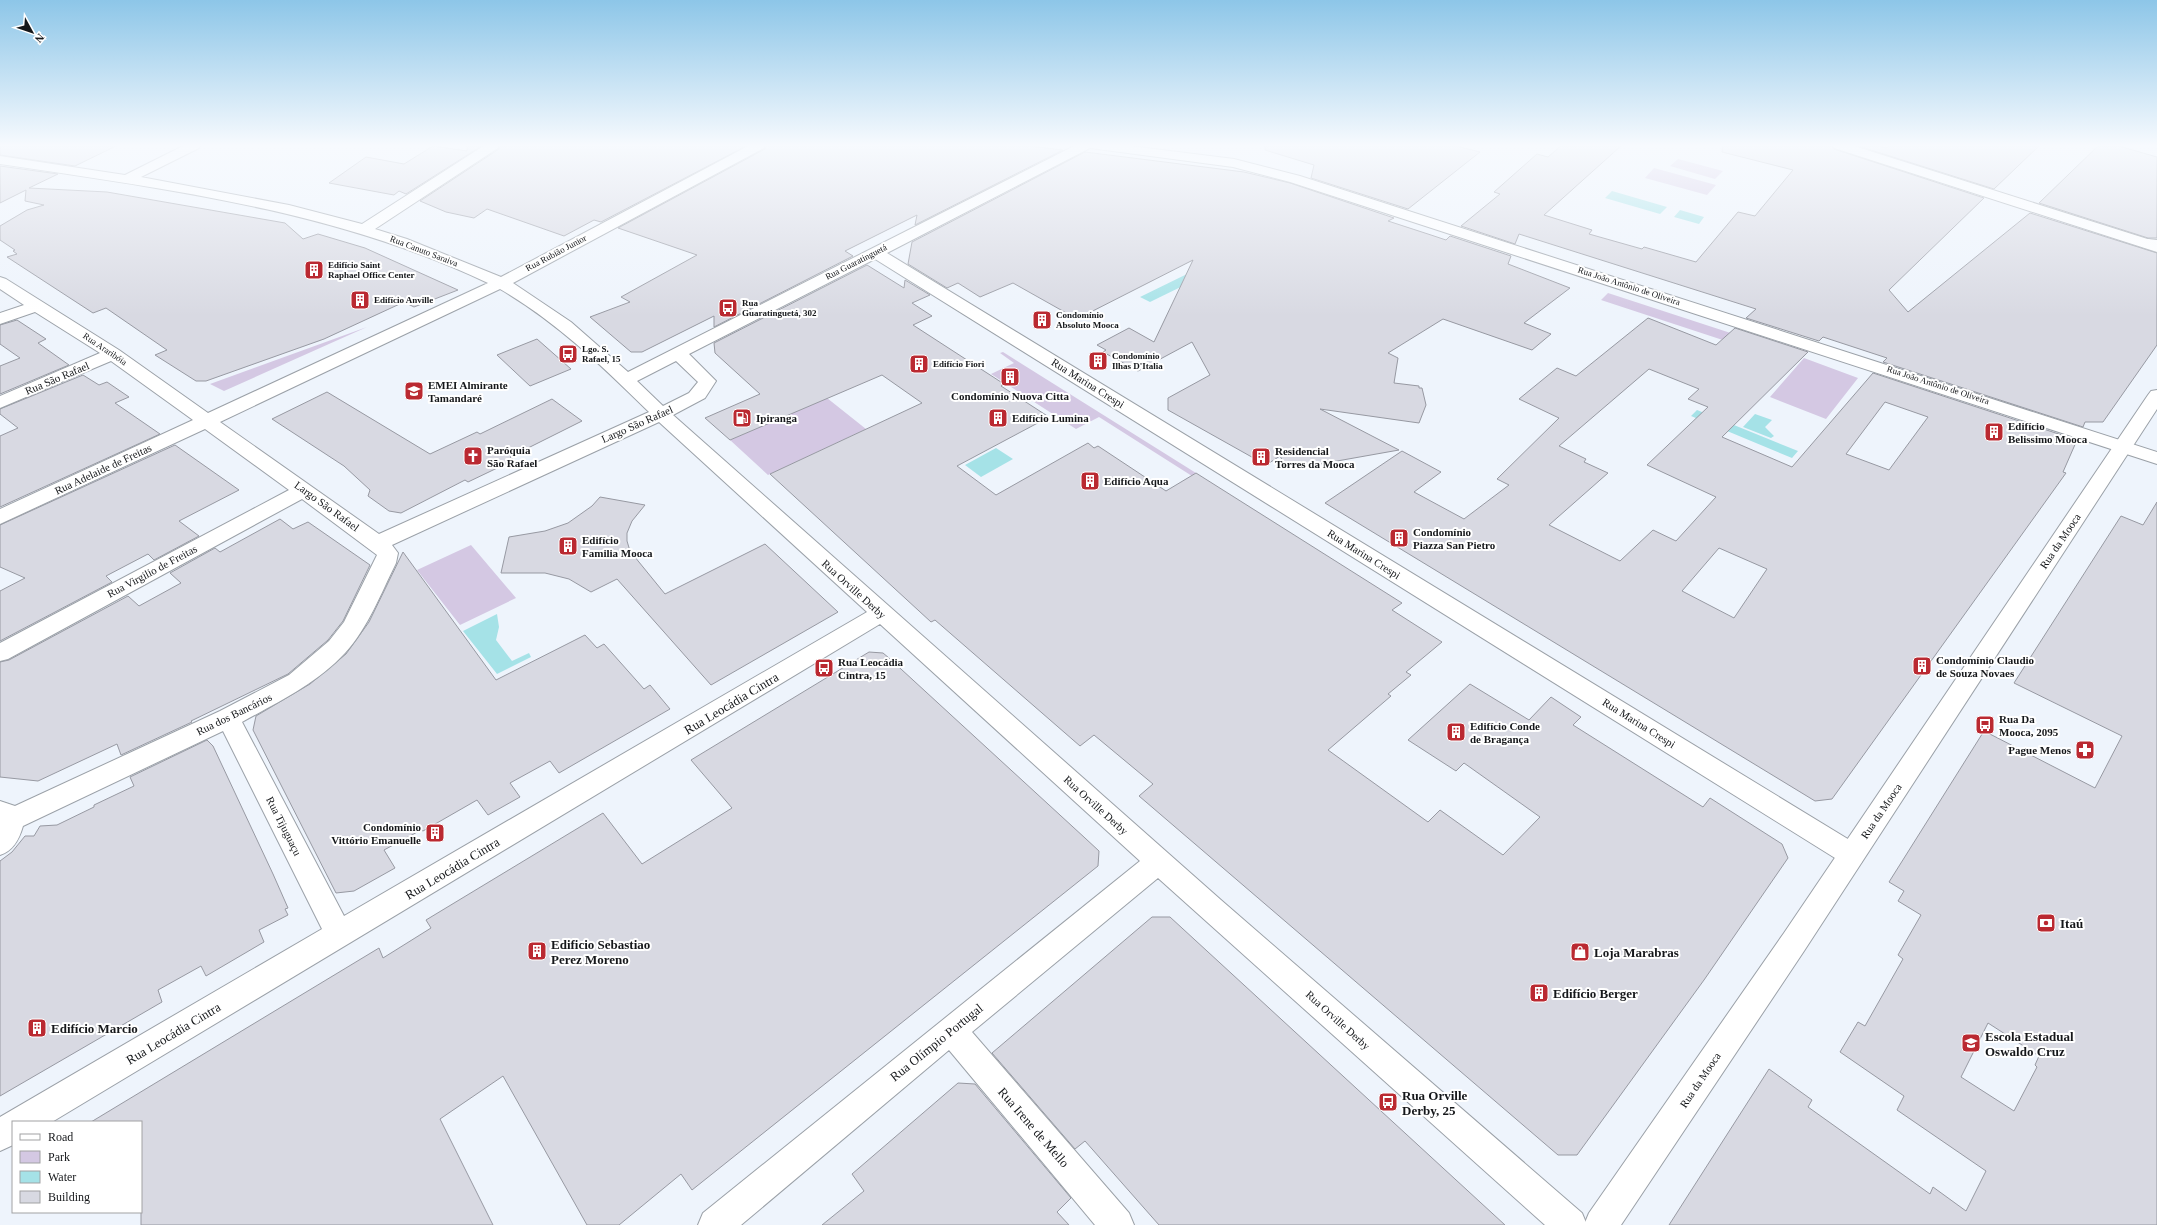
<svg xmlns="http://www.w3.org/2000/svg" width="2157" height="1225" font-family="Georgia,serif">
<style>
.green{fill:#d4c8e3}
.water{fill:#a5e2e7}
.building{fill:#d8d9e2;stroke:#9799a2;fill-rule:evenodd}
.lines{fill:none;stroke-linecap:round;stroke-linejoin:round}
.minor-casing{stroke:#9ba1a8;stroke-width:2}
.secondary-casing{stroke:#9ba1a8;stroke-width:2}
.minor{fill:#fff;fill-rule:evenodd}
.secondary{fill:#fff;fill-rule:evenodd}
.labels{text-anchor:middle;stroke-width:4;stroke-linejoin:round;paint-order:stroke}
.far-street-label{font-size:9px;fill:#15171a;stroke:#fff}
.far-poi-label{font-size:9px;font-weight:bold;fill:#15171a;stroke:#fff;text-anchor:start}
.street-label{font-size:11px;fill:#15171a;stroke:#fff}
.poi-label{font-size:11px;font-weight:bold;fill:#15171a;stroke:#fff;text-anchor:start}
.near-street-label{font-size:13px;fill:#15171a;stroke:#fff}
.near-poi-label{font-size:13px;font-weight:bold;fill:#15171a;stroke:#fff;text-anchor:start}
</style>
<rect width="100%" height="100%" fill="#eef4fc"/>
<path class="green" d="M1678 159 1723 171 1715 179 1670 166Z
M1654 168 1716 185 1707 195 1645 178Z
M1608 293 1752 340 1744 347 1601 300Z
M367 327 224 391 210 384Z
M1003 352 1196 473 1192 476 1099 417 1076 429 991 374 1014 363 1000 353Z
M1804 358 1858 378 1826 419 1770 397Z
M827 398 866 429 768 475 730 440Z
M471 545 516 598 460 625 417 570Z"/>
<path class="water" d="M1612 191 1667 207 1660 214 1605 198Z
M1680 210 1704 217 1699 224 1674 217Z
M1187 274 1197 279 1150 302 1140 297Z
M1697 410 1798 451 1792 458 1691 416Z
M1755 414 1772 420 1765 427 1774 436 1771 438 1743 427Z
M996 448 1013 459 981 477 965 465Z
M497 614 499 627 496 640 512 661 529 653 531 657 497 674 463 631Z"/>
<path class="building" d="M0 145H118L75 166 0 155Z
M467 145H483L406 194 399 191 394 195 329 183 366 157 404 164 433 146 467 151Z
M500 145H748L601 222 594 220 564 236 487 209 474 218 446 212 420 201 499 149Z
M766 145H1020L1063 150 915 225 917 215 845 251 853 256 714 327V316L642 352H631L590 317 630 302 621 297 697 255 618 228 765 149Z
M1265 145H1452L1480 152 1408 209 1311 178 1314 165 1265 150Z
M1562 145H1622L1544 215 1592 230 1589 234 1642 249 1644 247 1696 262 1738 212 1755 216 1793 170 1722 152 1723 145H1831L1834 149 1984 198 1889 290 1908 312 2030 213 2157 253V345L2103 422H2085L2083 427 1883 362 1887 358 1823 337 1819 341 1746 318 1756 309 1519 234 1515 244 1461 226 1500 194 1494 192 1537 154 1548 157Z
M1855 145H1876L1886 148 1891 145H2040L1994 189Z
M2099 145H2115L2157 157V238H2148L2039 203Z
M1085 152 1244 172 1290 183 1394 218 1388 221 1431 235 1446 240 1450 236 1511 256 1508 264 1570 288 1524 323 1551 334 1532 350 1443 319 1388 353 1398 358 1394 383 1419 386V388H1422L1426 405 1419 423 1320 409 1399 450 1292 469 1288 464 1285 465 1280 456 1266 465 1168 410V398L1210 375 1192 342 1138 371 1103 352 1106 350 1097 345 1129 328 1154 342 1193 260 1077 319 1013 283 980 297 958 283 947 288 908 264 912 242Z
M0 166 58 174 29 188 107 192 285 223 303 239 318 234 365 248 458 290 414 307 404 302 324 339 206 381H196L155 355 167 350 106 308 93 313 7 257 17 254 13 251 15 250 0 240V226L27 210 44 205 25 201 26 190 0 203Z
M867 265 904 288 905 280 930 295 912 303 932 316 913 325 1004 384 1001 386 1049 417 957 466 996 495 1088 443 1094 448 1098 446 1166 491 1196 473 1402 603 1392 610 1442 642 1406 672 1411 675 1388 694 1391 696 1328 750 1428 822 1440 810 1503 855 1540 817 1464 763 1456 771 1408 740 1470 684 1529 720 1551 697 1581 717 1573 725 1703 807 1710 798 1782 844 1788 858 1704 980 1577 1155H1558L1139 796 1153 784 1094 735 1080 746 935 620 931 622 770 474 922 403 882 375 730 440 705 418 760 394 715 353 714 343Z
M1648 318 1716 345 1735 328 1808 352 1722 437 1792 467 1873 373 2077 440 2063 472 2066 473 1832 799 1815 801 1325 503 1402 451 1441 472 1414 492 1464 519 1509 485 1497 479 1559 418 1519 399 1557 368 1576 376ZM1649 369 1699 389 1688 399 1708 407 1647 465 1716 497 1676 541 1653 530 1620 561 1549 525 1608 473 1584 462 1586 459 1559 446ZM1885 402 1928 417 1889 470 1846 454ZM1719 548 1767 569 1734 618 1682 591Z
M17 320 46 339 38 343 69 365 0 394V366L20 358 0 344V325Z
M537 339 571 369 530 386 497 355Z
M83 375 99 385 107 382 129 397 115 403 160 434 0 507V436L18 428 0 414V409Z
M327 392 430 454 477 432 480 434 552 399 582 421 510 457 514 460 468 482 465 480 401 513 389 511 368 496 370 490 344 466 272 419Z
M175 445 239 490 179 521 199 536 154 560 148 554 106 576 112 582 0 641V591L25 578 0 567V525Z
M600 497 645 505 632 521 627 533V541L630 551 665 594 765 544 838 612 711 685 617 579 591 592 569 579 545 573H501L509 537 545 531 568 523 592 506Z
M2157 502V1225H1669L1769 1069 1812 1100 1808 1107 1930 1194 1933 1187 1966 1211 1986 1171 1897 1110 1904 1096 1840 1052 1858 1022 1865 1026 1903 959 1898 955 1921 915 1898 901 1904 891 1889 882 1984 731 2095 788 2122 736 2014 683 2121 516 2143 525ZM1988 1023 2039 1056 2035 1065 2037 1067 2014 1111 1961 1077Z
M280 519 293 529 308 522 370 565 343 621 328 640 288 674 191 721 192 722 121 755 117 744 38 781 0 777V662L9 660 128 596 139 606 181 583 170 573 215 548 220 552Z
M403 552 496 680 585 635 597 648 604 644 644 689 650 685 670 709 559 773 550 761 510 783 520 797 488 815 477 800 423 831 421 830 384 850 395 868 354 891 336 893 253 730 256 716 310 684 346 654 369 622Z
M869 652 883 653 889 658 1085 838 1099 851 1098 866 692 1190 681 1174 619 1225H587L503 1076 440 1119 493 1225H141V1122H91L379 948 383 958 431 928 426 920 603 813 642 864 732 808 691 760Z
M207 740 213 746 273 874 288 908 285 909 288 915 259 930 264 942 206 976 201 966 158 990 162 1002 0 1096V861L12 852 25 836H34L40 826 57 825 94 807V805L134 786 130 777Z
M1152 917H1170L1505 1225H1159L1085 1141 1075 1149 992 1053Z
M958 1083 975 1084 1071 1198 1057 1212 1069 1225H822L864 1191 852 1174Z"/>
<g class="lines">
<g class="minor-casing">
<path id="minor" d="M185 145H201L199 148 141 177 289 205 362 224 485 145H499L498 148 375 229 407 239 501 277 750 145H765L764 148 513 283 571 322 628 372 1076 145H1122L1234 159 1300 176 2157 452V464L1290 182 1233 167 1090 148 887 253 1861 847 1865 855 1861 863 1852 866 1843 863 875 259 689 354 716 381 705 398 673 415 1221 900 1582 1213 1587 1225H1545L1158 878 972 1032 1129 1213 1134 1225H1095L949 1050 741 1225H698L703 1213 1140 861 880 624 52 1122H13V1145L0 1151V1117L322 929 223 731 23 826C19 840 13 851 0 855V801L15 806 220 711 289 675 329 641 344 622 377 555 302 499 8 659 0 661V643L289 490 205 429 0 524V509L193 420 111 361 0 408V396L100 353 35 312 0 324V313L24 305 0 289V277L6 279 119 350 208 413 488 283C335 210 166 189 0 164V156L125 175ZM500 289C557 322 603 367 649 412L379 534 220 422ZM676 361 698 382 689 393 663 406 637 381ZM659 422 867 612 344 916 242 722C278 702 316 684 345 653 368 628 381 593 396 563L398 553 392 545Z
M1832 145H1851L2157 242V252L1834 148Z"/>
</g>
<g class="secondary-casing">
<path id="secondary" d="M2148 239 2157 240V250L2143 247 2140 244 2143 241Z
M2157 390V409L1804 951 1621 1225H1584L1589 1213 1784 933 2148 395 2151 391Z"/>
</g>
<use href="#minor" class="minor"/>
<use href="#secondary" class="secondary"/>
</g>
<linearGradient id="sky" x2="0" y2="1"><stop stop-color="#8dc6e8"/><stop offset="0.46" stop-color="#f7fafe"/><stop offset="1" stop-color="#f7fafe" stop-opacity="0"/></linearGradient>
<rect width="2157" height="316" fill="url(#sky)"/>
<defs>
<g id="building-square" transform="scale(1)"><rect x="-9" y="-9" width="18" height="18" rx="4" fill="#ba2931" stroke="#fff"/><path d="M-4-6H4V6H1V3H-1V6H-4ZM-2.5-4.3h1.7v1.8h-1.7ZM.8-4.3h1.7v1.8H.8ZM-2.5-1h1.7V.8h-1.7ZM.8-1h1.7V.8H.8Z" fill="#fff"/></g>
<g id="bus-square" transform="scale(1)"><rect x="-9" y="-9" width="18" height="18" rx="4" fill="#ba2931" stroke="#fff"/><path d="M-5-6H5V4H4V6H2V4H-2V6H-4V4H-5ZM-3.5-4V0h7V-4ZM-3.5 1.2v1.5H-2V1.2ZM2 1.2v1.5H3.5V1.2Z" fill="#fff"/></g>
<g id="school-square" transform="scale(1)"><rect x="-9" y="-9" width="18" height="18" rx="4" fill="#ba2931" stroke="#fff"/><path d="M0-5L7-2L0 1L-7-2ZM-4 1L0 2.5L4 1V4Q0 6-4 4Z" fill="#fff"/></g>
<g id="fuel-square" transform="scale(1)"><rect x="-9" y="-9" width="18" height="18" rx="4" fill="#ba2931" stroke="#fff"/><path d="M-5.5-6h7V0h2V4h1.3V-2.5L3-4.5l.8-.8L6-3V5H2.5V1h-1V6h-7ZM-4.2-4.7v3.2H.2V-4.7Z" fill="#fff"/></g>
<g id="church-square" transform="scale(1)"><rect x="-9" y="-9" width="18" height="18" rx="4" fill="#ba2931" stroke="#fff"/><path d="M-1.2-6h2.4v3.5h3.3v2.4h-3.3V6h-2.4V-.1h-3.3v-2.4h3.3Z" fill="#fff"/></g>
<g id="pharmacy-square" transform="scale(1)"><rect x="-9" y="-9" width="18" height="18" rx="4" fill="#ba2931" stroke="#fff"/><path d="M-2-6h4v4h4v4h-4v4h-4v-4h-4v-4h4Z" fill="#fff"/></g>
<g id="bank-square" transform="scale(1)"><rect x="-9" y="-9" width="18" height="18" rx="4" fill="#ba2931" stroke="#fff"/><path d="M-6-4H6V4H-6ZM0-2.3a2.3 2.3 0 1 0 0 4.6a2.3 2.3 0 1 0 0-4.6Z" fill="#fff"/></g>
<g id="shop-square" transform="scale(1)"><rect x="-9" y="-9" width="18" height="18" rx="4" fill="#ba2931" stroke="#fff"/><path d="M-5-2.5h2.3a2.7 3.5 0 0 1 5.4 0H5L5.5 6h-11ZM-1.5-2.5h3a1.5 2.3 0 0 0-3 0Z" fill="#fff"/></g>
</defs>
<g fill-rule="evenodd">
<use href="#building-square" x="314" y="270"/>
<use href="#building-square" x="360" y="300"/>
<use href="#bus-square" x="728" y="308"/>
<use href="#building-square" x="1042" y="320"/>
<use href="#bus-square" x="568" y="354"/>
<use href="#building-square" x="1098" y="361"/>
<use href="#building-square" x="919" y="364"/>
<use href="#building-square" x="1010" y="377"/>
<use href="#school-square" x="414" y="391"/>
<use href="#fuel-square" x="742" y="418"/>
<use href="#building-square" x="998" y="418"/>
<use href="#building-square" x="1994" y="432"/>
<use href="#church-square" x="473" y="456"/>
<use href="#building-square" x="1261" y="457"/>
<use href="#building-square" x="1090" y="481"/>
<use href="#building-square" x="1399" y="538"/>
<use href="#building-square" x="568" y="546"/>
<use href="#building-square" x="1922" y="666"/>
<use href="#bus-square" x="824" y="668"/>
<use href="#bus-square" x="1985" y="725"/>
<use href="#building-square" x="1456" y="732"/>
<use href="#pharmacy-square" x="2085" y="750"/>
<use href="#building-square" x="435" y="833"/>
<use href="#bank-square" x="2046" y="923"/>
<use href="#building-square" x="537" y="951"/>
<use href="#shop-square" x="1580" y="952"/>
<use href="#building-square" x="1539" y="993"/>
<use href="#building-square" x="37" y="1028"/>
<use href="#school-square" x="1971" y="1043"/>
<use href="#bus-square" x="1388" y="1102"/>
</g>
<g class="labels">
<g class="far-street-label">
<text transform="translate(424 251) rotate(21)" y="3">Rua Canuto Saraiva</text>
<text transform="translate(556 253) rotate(-28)" y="3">Rua Rubião Junior</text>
<text transform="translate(856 262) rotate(-27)" y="3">Rua Guaratinguetá</text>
<text transform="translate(1629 286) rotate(18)" y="3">Rua João Antônio de Oliveira</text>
<text transform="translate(105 349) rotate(34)" y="3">Rua Araribóia</text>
<text transform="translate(1938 385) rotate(18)" y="3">Rua João Antônio de Oliveira</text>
</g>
<g class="far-poi-label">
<text x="328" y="268">Edifício Saint<tspan x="328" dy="10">Raphael Office Center</tspan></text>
<text x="374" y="303">Edifício Anville</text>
<text x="742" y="306">Rua<tspan x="742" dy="10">Guaratinguetá, 302</tspan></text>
<text x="1056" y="318">Condomínio<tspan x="1056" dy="10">Absoluto Mooca</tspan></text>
<text x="582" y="352">Lgo. S.<tspan x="582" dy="10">Rafael, 15</tspan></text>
<text x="1112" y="359">Condomínio<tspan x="1112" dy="10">Ilhas D'Italia</tspan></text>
<text x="933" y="367">Edifício Fiori</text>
</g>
<g class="street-label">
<text transform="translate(57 378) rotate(-23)" y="4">Rua São Rafael</text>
<text transform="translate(1088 383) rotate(32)" y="4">Rua Marina Crespi</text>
<text transform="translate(637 424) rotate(-24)" y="4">Largo São Rafael</text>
<text transform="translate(103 469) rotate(-25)" y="4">Rua Adelaide de Freitas</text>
<text transform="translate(327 506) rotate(36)" y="4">Largo São Rafael</text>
<text transform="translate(2060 541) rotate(-56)" y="4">Rua da Mooca</text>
<text transform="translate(1364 554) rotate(32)" y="4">Rua Marina Crespi</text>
<text transform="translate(152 571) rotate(-28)" y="4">Rua Virgilio de Freitas</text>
<text transform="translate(854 589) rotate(42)" y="4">Rua Orville Derby</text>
<text transform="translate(234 714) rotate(-26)" y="4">Rua dos Bancários</text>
<text transform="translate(1639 723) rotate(32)" y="4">Rua Marina Crespi</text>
<text transform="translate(1096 805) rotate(42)" y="4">Rua Orville Derby</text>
<text transform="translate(1881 811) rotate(-56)" y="4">Rua da Mooca</text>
<text transform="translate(284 826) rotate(63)" y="4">Rua Tijuguaçu</text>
<text transform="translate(1338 1020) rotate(42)" y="4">Rua Orville Derby</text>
<text transform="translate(1700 1080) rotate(-56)" y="4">Rua da Mooca</text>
</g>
<g class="poi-label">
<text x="428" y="389">EMEI Almirante<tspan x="428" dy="13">Tamandaré</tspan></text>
<text x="1010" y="400" text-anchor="middle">Condomínio Nuova Citta</text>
<text x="756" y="422">Ipiranga</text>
<text x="1012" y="422">Edifício Lumina</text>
<text x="2008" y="430">Edifício<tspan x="2008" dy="13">Belissimo Mooca</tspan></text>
<text x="487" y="454">Paróquia<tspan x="487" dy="13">São Rafael</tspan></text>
<text x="1275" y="455">Residencial<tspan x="1275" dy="13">Torres da Mooca</tspan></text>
<text x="1104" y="485">Edifício Aqua</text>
<text x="1413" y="536">Condomínio<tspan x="1413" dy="13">Piazza San Pietro</tspan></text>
<text x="582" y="544">Edifício<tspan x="582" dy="13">Familia Mooca</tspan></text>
<text x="1936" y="664">Condomínio Claudio<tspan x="1936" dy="13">de Souza Novaes</tspan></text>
<text x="838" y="666">Rua Leocádia<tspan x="838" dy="13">Cintra, 15</tspan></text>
<text x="1999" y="723">Rua Da<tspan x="1999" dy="13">Mooca, 2095</tspan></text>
<text x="1470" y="730">Edifício Conde<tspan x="1470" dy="13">de Bragança</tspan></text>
<text x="2071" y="754" text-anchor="end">Pague Menos</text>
<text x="421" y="831" text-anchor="end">Condomínio<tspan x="421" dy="13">Vittório Emanuelle</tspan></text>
</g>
<g class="near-street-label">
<text transform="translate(731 703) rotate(-31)" y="5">Rua Leocádia Cintra</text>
<text transform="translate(452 868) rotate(-31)" y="5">Rua Leocádia Cintra</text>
<text transform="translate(173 1033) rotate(-31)" y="5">Rua Leocádia Cintra</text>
<text transform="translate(936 1042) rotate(-39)" y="5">Rua Olímpio Portugal</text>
<text transform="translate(1034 1127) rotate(49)" y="5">Rua Irene de Mello</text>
</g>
<g class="near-poi-label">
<text x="2060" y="928">Itaú</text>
<text x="551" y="949">Edificio Sebastiao<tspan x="551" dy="15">Perez Moreno</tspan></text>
<text x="1594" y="957">Loja Marabras</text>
<text x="1553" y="998">Edifício Berger</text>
<text x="51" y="1033">Edifício Marcio</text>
<text x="1985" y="1041">Escola Estadual<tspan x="1985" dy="15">Oswaldo Cruz</tspan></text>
<text x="1402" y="1100">Rua Orville<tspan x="1402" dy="15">Derby, 25</tspan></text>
</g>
</g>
<rect x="12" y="1121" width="130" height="92" fill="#ffffff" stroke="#a1a2a3"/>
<rect x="20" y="1134" width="20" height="6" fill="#ffffff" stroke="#a1a2a3"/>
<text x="48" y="1141" font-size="12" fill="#15171a">Road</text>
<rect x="20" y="1151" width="20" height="12" fill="#d4c8e3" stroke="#a1a2a3"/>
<text x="48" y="1161" font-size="12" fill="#15171a">Park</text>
<rect x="20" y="1171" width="20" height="12" fill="#a5e2e7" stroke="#a1a2a3"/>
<text x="48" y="1181" font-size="12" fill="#15171a">Water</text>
<rect x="20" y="1191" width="20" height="12" fill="#d8d9e2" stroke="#a1a2a3"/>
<text x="48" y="1201" font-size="12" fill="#15171a">Building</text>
<g transform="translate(32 32) rotate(130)" stroke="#ffffff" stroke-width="3" paint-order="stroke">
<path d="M0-3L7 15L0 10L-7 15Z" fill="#15171a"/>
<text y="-6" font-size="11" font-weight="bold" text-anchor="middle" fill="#15171a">N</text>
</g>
</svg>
